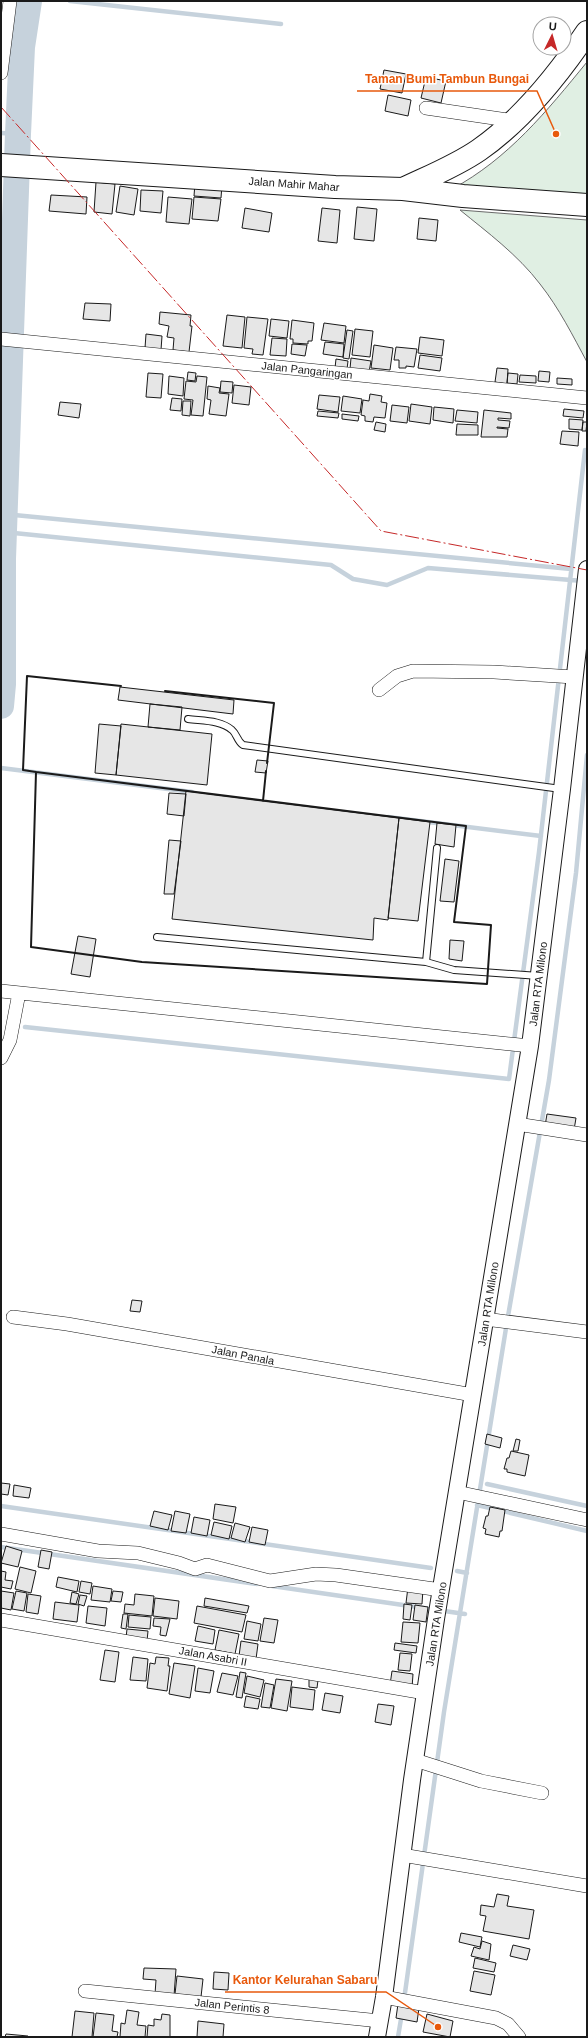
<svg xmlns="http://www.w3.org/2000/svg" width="588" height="2038" font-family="Arial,sans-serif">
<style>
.green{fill:#e0efe3;stroke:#6a6a6a}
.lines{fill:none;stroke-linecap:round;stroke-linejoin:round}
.stream{stroke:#c6d2dc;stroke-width:4.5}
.river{stroke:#c6d2dc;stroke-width:26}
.building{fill:#e6e6e6;stroke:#1a1a1a}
.service-casing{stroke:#1a1a1a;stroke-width:8}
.minor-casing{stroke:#1a1a1a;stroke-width:14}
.tertiary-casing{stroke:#1a1a1a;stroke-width:18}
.trunk-casing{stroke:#1a1a1a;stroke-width:24}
.service{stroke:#fff;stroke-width:6}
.minor{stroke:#fff;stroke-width:13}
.tertiary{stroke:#fff;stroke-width:16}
.trunk{stroke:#fff;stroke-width:22}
.wall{stroke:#1a1a1a;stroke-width:2}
.power{stroke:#c62828;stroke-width:1;stroke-dasharray:14 3 2 3;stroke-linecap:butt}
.labels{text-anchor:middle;stroke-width:3;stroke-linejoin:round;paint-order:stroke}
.street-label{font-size:11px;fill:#1a1a1a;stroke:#fff}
.leader{fill:none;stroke:#e8590c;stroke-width:1.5}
.callout-dot{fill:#e8590c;stroke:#fff;stroke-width:1.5}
.callout-label{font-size:12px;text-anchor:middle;font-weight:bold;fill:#e8590c;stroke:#fff;stroke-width:3;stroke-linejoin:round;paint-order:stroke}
</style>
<rect width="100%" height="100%" fill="#fff"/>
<path class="green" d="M587 62V196L452 189C508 159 547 111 587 62Z
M460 210 587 220V362C573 336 559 308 540 284 518 255 487 232 460 210Z"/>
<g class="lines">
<path class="stream" d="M70 1 281 24
M1 133 18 134
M1 427 9 197
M4 514 571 569
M4 532 331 565 353 579 387 585 428 568 583 581
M1 768 192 792
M388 817 541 836
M25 1027 509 1079 539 852 585 450
M487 1484 587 1506
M477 1505 587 1531
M1 1506 431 1568
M1 1547 257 1584
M457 1571 467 1573
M272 1586 465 1614
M404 2000 444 1712 507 1322 549 1080 576 873 587 755
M398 2037 402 2013"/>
<path class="river" d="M1 706 3 684V559L18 134 22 47 29 1"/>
</g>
<path class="building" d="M384 70 406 74 402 93 380 89Z
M426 77 446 81 441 103 421 98Z
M388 95 411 100 408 116 385 111Z
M96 182 115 184 112 214 94 212Z
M195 183 222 185 221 198 194 196Z
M120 186 138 189 134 215 116 212Z
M141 190 163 191 161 213 140 211Z
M51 195 87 197 86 214 49 211Z
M168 197 192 199 189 224 166 222Z
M194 197 221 199 218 221 192 219Z
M357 207 377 209 374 241 354 239Z
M245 208 272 213 269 232 242 228Z
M322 208 340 210 337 243 318 241Z
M419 218 438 220 436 241 417 239Z
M85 303 111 304 110 321 83 319Z
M160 312 191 315 190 326H192L189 352 173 350 174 338 167 337 169 326 159 324Z
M227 315 245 317 242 348 223 346Z
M247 317 268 319 263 355 252 354 253 349 244 348Z
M271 319 289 321 287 338 269 336Z
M292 320 314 323 312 341H308V344L293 343V339H290Z
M324 323 346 326 344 343 321 340Z
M355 329 373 331 370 357 352 355Z
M347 330 353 331 349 359 343 358Z
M146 334 162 336 161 350 145 348Z
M420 337 444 340 442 356 418 353Z
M272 338 287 339 286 356 270 355Z
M325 342 344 344 343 357 323 354Z
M292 344 307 345 305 356 291 354Z
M374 345 393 348 390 370 371 368Z
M396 347 417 349 414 367 406 366V368H399V360H394Z
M420 355 442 358 440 371 418 368Z
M351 358 371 361 369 372 350 369Z
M336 359 348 361 347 369 335 368Z
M497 368 508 369 507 384 495 382Z
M539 371 550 372 549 382 538 381Z
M188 372 196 373 195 381 187 380Z
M148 373 163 374 161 398 146 397Z
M508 373 518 374 517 384 507 383Z
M520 375 536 376V383L519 382Z
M169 376 184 378 183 396 168 394Z
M197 376 207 377 203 416 191 415 193 400 184 399 186 381 196 382Z
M557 378 572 379V385L557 384Z
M221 381 233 382 232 393 220 392Z
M234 385 251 387 249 405 232 403Z
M208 386 220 388 219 393 229 394 226 416 209 414 211 400 207 399Z
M370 394 382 396 381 402 387 403 385 418 374 417 373 422 365 421V416L361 415 363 400 369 401Z
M319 395 340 397 338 412 317 409Z
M343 396 362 399 360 413 341 411Z
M172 398 182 399 181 411 170 410Z
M183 401H191L190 416 182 415Z
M60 402 81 404 79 418 58 415Z
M411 404 432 407 430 424 409 421Z
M392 405 409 407 407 423 390 421Z
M434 407 454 409 453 423 433 420Z
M564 409 584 411 583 418 563 416Z
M457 410 478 412 477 423 455 421Z
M484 410 511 413V419L498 418V420L510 421 509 428 497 427V428L508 429 507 437H481Z
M318 411 339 413 338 418 317 416Z
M342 414 359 416 358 421 342 419Z
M569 419 583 420 582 430 569 429Z
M376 422 386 424 385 432 374 430Z
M583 422H587L586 431H582Z
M457 424 478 425V435H456Z
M562 431 579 432 578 446 560 444Z
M120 687 234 700 233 714 118 700Z
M150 704 182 707 180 730 148 727Z
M99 724 121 726 116 775 95 773Z
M121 724 212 734 207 785 116 775Z
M257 760 268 761 266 773 255 772Z
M186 791 399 818 388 920 374 918 373 940 172 919Z
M169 793 186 794 184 816 167 814Z
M399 818 430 822 418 921 388 918Z
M437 823 456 825 454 847 435 844Z
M169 840 181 841 174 894H164Z
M445 859 459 861 454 902 440 901Z
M78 936 96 939 90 977 71 974Z
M450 940 464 941 462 961 449 959Z
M547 1114 576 1118 574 1130 545 1126Z
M132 1300 142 1301 140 1312 130 1311Z
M487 1434 502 1438 500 1448 485 1444Z
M516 1439 520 1440 518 1451H513Z
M511 1451 529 1455 525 1476 507 1472V1469H504L507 1458H509Z
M1 1483 10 1484 8 1495 1 1494Z
M14 1485 31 1488 29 1498 13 1496Z
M215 1504 236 1507 233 1523 213 1519Z
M490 1507 505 1510 502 1531H500L499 1537 485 1534 486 1529 483 1528 486 1516H488Z
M154 1511 172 1515 168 1530 150 1526Z
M175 1511 190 1514 186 1533 171 1531Z
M194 1517 210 1520 207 1536 191 1533Z
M214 1522 232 1526 229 1539 211 1535Z
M235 1523 250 1527 245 1542 231 1538Z
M252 1527 268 1530 265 1545 249 1542Z
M6 1546 22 1551 18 1567 1 1563Z
M41 1550 52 1552 49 1569 38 1567Z
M20 1567 36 1571 31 1593 15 1589Z
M1 1571 6 1572 5 1580 13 1581 11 1589 1 1587Z
M58 1577 79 1581 77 1592 56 1587Z
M81 1581 92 1583 90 1594 79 1592Z
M93 1586 112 1589 110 1602 91 1600Z
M408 1587 423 1589 422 1604 406 1603Z
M1 1591 14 1593 11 1610 1 1608Z
M16 1591 27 1593 24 1611 12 1609Z
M113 1591 123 1592 121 1602 111 1601Z
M72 1592 79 1594 76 1604 70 1603Z
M28 1594 41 1596 38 1614 26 1612Z
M135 1594 154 1596 152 1616 124 1613 125 1604 134 1605Z
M80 1595 87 1596 84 1606 78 1604Z
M155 1598 179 1601 177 1619 153 1616Z
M205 1598 249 1606 247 1613 204 1606Z
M55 1602 79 1605 77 1622 53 1619Z
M404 1604 412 1605 410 1620 403 1619Z
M415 1605 428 1607 426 1622 413 1620Z
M88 1606 107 1608 105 1626 86 1623Z
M197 1606 246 1615 242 1632 194 1623Z
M123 1614H128L126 1629 121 1628Z
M129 1615 151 1617 150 1629 128 1627Z
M154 1618 170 1619 166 1636 160 1635 161 1627 153 1626Z
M264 1618 278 1620 274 1643 260 1641Z
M247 1621 261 1624 258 1641 244 1639Z
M403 1622 420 1623 418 1643 401 1642Z
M198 1626 215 1630 213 1644 195 1641Z
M127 1629 148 1631 147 1641 126 1638Z
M219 1630 239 1634 235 1654 215 1650Z
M241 1641 258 1644 256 1659 239 1656Z
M395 1643 417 1646 416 1653 394 1650Z
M105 1650 119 1652 115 1682 100 1680Z
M400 1653 412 1654 410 1671 398 1670Z
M133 1657 148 1659 146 1681 130 1680Z
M156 1657 169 1658 168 1666H170L167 1691 147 1688 150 1663 155 1664Z
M174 1663 195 1666 190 1698 169 1694Z
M198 1668 214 1671 210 1693 195 1691Z
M392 1671 413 1674 412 1688 390 1685Z
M240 1672 246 1673 242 1698 236 1697Z
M222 1673 238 1676 233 1695 217 1692Z
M247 1676 264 1680 260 1697 244 1693Z
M276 1679 292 1681 287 1711 271 1708Z
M309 1679 318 1680 317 1688 309 1687Z
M265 1683 274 1685 270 1708 261 1707Z
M292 1687 315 1690 313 1710 290 1707Z
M325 1693 343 1696 340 1713 322 1710Z
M246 1696 260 1699 258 1709 244 1707Z
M378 1704 394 1706 391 1725 375 1722Z
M497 1894 509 1896 507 1906 534 1910 529 1939 483 1931 486 1916 480 1915 481 1905 494 1907Z
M461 1933 482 1937 480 1947 459 1942Z
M482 1941 491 1944 489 1960 471 1956 474 1947 480 1949Z
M513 1945 530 1949 527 1960 510 1956Z
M475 1958 496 1963 494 1972 473 1968Z
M144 1968 176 1969 174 1996 155 1994 156 1980 143 1979Z
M474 1971 495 1975 491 1995 470 1991Z
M214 1972 229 1973 228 1990 213 1989Z
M177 1976 203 1979 201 1997 175 1994Z
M398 2004 419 2008 417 2022 396 2018Z
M127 2010 139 2012 137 2025 146 2026 145 2037H120L121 2023 125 2024Z
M75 2011 94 2013 92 2037H72Z
M96 2013 114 2015 112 2031 118 2032 117 2037H93Z
M162 2014 170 2015V2037H147L148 2025 154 2026V2019L161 2020Z
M427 2014 453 2021 450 2037 423 2032Z
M198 2021 224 2024 223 2037H197Z
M6 2034 28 2036V2037H5Z"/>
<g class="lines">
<g class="service-casing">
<path id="service" d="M188 719C202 721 221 720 232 730 237 734 237 741 243 745L561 789
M437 848 426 962 454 970 539 976
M157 937 426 962"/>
</g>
<g class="minor-casing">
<path id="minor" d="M1 73 10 1
M426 108 514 121
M1 339 587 398
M379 690 397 676 413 671 494 672 574 677
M1 991 530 1046
M1 1058 10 1040 19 993
M517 1124 587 1135
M13 1317 67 1324 473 1395
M485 1319 587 1332
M457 1492 587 1520
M1 1534 98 1551 138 1553 179 1563 195 1569 207 1565 270 1581 316 1574 336 1575 441 1590
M1 1620 425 1693
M415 1760 481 1781 542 1793
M402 1855 587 1886
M85 1991 380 2021
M384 1997 496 2018 508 2024 519 2037"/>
</g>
<g class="tertiary-casing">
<path id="tertiary" d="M377 2037 384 1997 412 1780 436 1619 530 1046 562 789 587 569"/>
</g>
<g class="trunk-casing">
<path id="trunk" d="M1 165 335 187 403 189 463 196 587 205
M403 189C428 177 456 166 479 150 522 120 558 75 587 32"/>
</g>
<use href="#service" class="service"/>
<use href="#minor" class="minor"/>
<use href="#tertiary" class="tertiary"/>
<use href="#trunk" class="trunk"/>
<path class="wall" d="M165 691 274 703 267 763
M36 772 466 826 454 922 491 925 487 984 142 962 31 947Z
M36 772 23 770 27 676 121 686
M263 801 266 771"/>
<path class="power" d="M1 107 381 531 587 570"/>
</g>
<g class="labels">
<g class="street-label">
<text transform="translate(294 184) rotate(4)" y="4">Jalan Mahir Mahar</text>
<text transform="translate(307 370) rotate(6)" y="4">Jalan Pangaringan</text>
<text transform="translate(538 984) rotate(-83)" y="4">Jalan RTA Milono</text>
<text transform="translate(488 1304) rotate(-81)" y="4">Jalan RTA Milono</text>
<text transform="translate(243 1355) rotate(11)" y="4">Jalan Panala</text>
<text transform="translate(436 1624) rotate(-81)" y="4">Jalan RTA Milono</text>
<text transform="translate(213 1656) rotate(10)" y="4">Jalan Asabri II</text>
<text transform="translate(232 2006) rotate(6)" y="4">Jalan Perintis 8</text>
</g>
</g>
<path class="leader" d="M556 134L537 91H357M438 2027L386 1992H225"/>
<g class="callout-dot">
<circle cx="556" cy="134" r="4"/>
<circle cx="438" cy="2027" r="4"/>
</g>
<g class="callout-label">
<text x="447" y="83">Taman Bumi Tambun Bungai</text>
<text x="305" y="1984">Kantor Kelurahan Sabaru</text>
</g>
<rect width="588" height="2038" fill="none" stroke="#1a1a1a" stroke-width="4"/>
<g transform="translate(552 36) rotate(5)"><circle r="19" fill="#ffffff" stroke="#a3a3a3"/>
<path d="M0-3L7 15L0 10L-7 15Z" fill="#c62828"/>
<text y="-6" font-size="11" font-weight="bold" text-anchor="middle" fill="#1a1a1a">U</text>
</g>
</svg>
